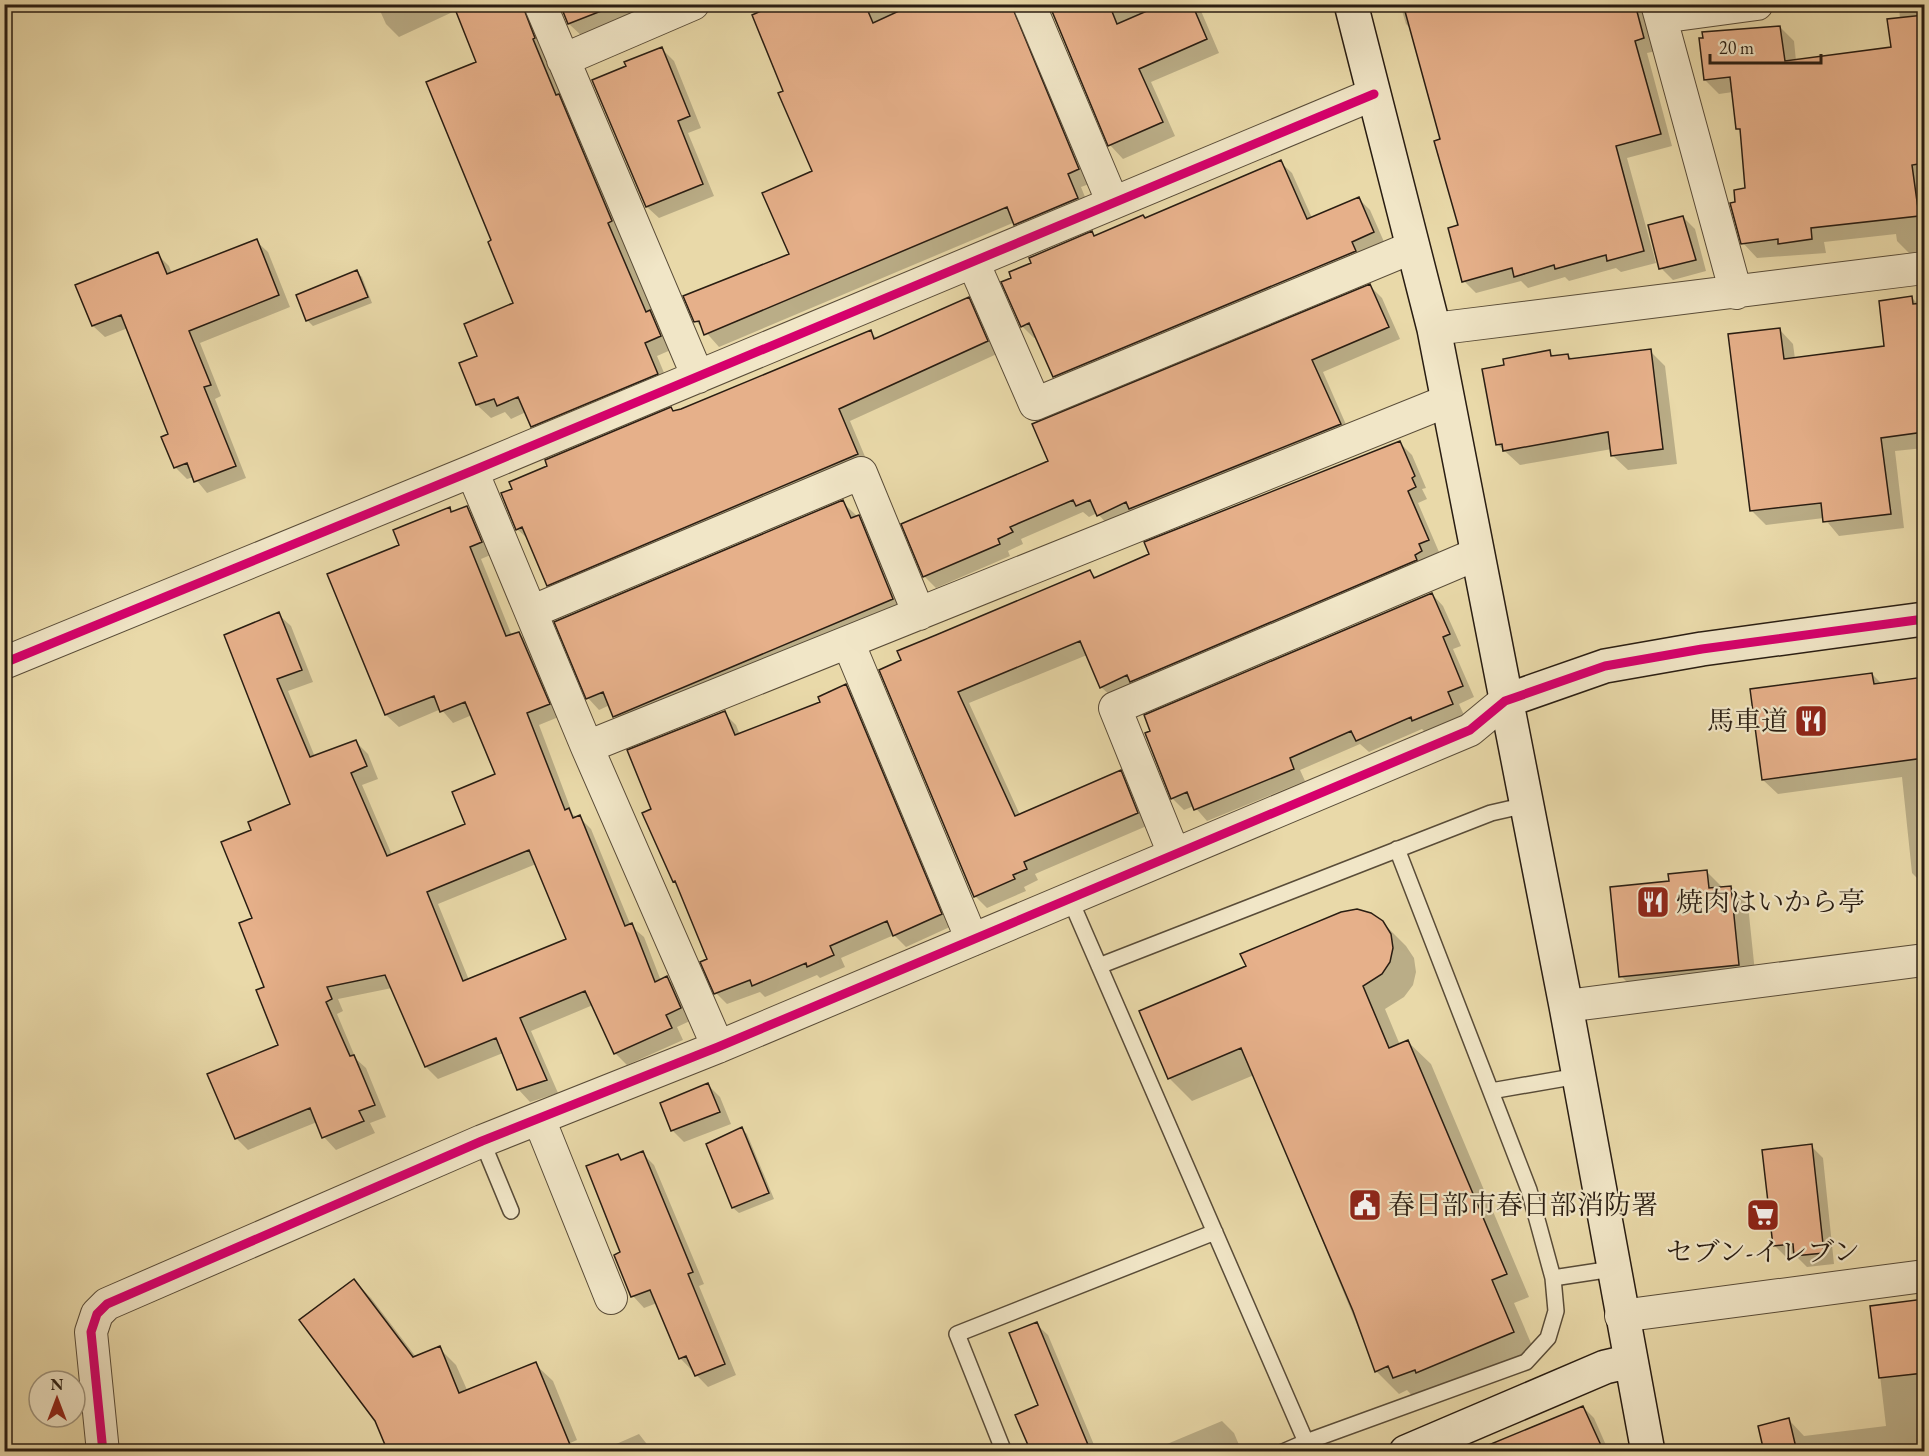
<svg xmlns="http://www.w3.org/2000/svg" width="1929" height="1456" font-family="'EB Garamond','Noto Serif JP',serif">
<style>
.shadow{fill:#0003;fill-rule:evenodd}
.building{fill:#e6b08a;stroke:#291d12;stroke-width:1.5;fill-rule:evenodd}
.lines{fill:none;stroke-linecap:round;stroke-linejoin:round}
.lane-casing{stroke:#594c38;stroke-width:18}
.street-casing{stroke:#594c38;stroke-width:34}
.secondary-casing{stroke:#291d12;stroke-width:36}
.lane{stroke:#f1e6c7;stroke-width:15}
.street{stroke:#f1e6c7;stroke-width:32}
.secondary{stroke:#f1e6c7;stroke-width:33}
.cycleway-casing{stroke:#f1e6c7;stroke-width:13}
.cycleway{stroke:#d6006c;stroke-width:9}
.labels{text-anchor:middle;stroke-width:4.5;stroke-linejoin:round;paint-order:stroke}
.poi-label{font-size:27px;fill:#291d12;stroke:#f1e6c7;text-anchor:start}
</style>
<rect width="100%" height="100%" fill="#e9d9a9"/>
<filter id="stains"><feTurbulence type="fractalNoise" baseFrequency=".00333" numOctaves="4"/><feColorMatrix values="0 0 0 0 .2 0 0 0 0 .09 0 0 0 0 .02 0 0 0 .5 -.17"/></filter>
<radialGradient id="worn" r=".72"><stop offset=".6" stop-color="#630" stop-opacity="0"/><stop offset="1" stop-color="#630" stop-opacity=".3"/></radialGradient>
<path class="shadow" d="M377 4H541L625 235 621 236 655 317 663 325 673 349 657 356 670 387 545 439 532 426 526 412 511 419 505 412 491 418 477 405 461 364 479 356 515 304 493 241 478 63 457 10 399 37 386 24Z
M560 4H664L583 37 569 24Z
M781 4H1030L1092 183 1081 187 1091 212 1029 237 1015 222 719 347 696 321 791 255 814 172 785 92Z
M1050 4H1198L1219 53 1151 82 1175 136 1123 159 1110 145Z
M1400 4H1638L1644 10 1656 51 1647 53 1672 146 1627 158 1656 263 1621 272 1616 268 1569 281 1565 277 1528 288 1521 281 1476 293 1464 281 1460 226 1442 140 1411 29 1406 24Z
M1924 5V254L1911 255 1897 241 1896 234 1824 242 1826 253 1757 258 1743 243 1737 203 1747 190 1742 132 1738 128 1733 92 1719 94 1705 80 1780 27 1794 41 1796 61 1893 49 1900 19 1899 8Z
M662 49 674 61 701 128 688 133 714 196 659 218 647 207 628 67Z
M1280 162 1292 173 1312 218 1358 198 1370 210 1385 244 1066 388 1054 376 1037 337 1034 338 1022 326 1092 233 1096 237 1146 219Z
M1683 217 1695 229 1706 271 1673 280 1661 268Z
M256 241 268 252 290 307 200 343 221 396 215 399 246 478 207 493 194 477 187 479 175 467 170 435 128 328 105 337 93 326 157 254 169 266 172 274Z
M357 272 362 277 372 303 313 326 308 321 298 296Z
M1370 286 1382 298 1400 339 1323 372 1351 436 1110 527 1097 513 1089 517 1083 512 1021 539 1023 544 1008 551 1010 556 936 588 925 577 903 525 1050 462Z
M1912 298 1919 305 1924 304V448L1895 451 1904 528 1839 536 1824 518 1766 525 1752 511 1779 329 1793 344 1795 359 1886 348Z
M968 299 980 310 999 353 850 421 869 466 560 597 548 585 529 540 517 529 674 412 870 332 878 339Z
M1650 351 1665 366 1677 464 1628 470 1612 455V449L1520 465 1497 444 1506 366 1549 352 1555 357 1568 355 1573 360Z
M1400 443 1412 455 1426 488 1422 489 1427 499 1418 503 1439 552 1430 556 1433 563 1113 698 1101 687 1087 655 969 703 1020 815 1120 772 1132 784 1149 825 1035 874 1038 880 1024 887 1026 891 987 908 975 896 881 670 1090 572 1097 578Z
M842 502 870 528 904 611 626 728 615 716 610 705 599 710 588 698Z
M467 508 479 520 493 554 481 559 512 636 519 633 531 646 561 716 539 725 573 815 579 817 591 829 631 926 644 937 661 981 667 978 679 990 692 1020 677 1027 683 1040 627 1065 615 1053 593 1005 531 1031 558 1093 530 1102 518 1089 503 1053 438 1079 426 1067 392 988 338 999 343 1011 337 1014 356 1059 366 1068 386 1117 370 1123 375 1133 336 1150 324 1137 317 1122 248 1150 236 1138 280 1046 254 919 253 831 292 805 226 636 278 614 291 626 313 682 288 691 315 757 356 742 368 754 378 779 362 785 392 855 467 825 496 774 472 715 453 723 441 709 399 727 386 715 329 575 401 546 449 509 453 513ZM536 864 568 940 469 980 438 904Z
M1432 594 1443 606 1461 646 1453 649 1474 697 1459 704 1464 715 1425 732 1422 729 1369 752 1360 744 1300 770 1305 781 1207 821 1194 806 1184 810 1172 798Z
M1872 674 1882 684 1924 678V885L1912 873 1902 777 1778 794 1763 780Z
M846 686 857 698 952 926 906 947 894 935 841 958 845 967 820 978 817 975 765 997 760 992 727 1004 716 993 709 960 678 885 674 881 653 810 724 713 736 725 740 735 822 703Z
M1706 871 1723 888 1731 887 1748 905 1756 982 1639 994 1621 976Z
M1382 922 1406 946 1414 958 1416 972 1413 985 1404 997 1385 1009 1400 1045 1408 1042 1431 1064 1529 1297 1514 1303 1536 1355 1417 1401 1407 1390 1399 1394 1376 1371 1254 1075 1192 1101 1169 1078Z
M708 1085 720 1097 731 1124 684 1142 673 1131 662 1104Z
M742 1129 747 1134 774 1199 739 1213 733 1208 708 1145Z
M1811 1146 1823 1158 1834 1264 1807 1267 1796 1256 1786 1257 1774 1245Z
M642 1153 654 1165 704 1284 699 1286 736 1375 708 1387 680 1358 657 1303 644 1308 633 1296 622 1253 617 1155 623 1161Z
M354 1281 371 1298 416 1357 439 1348 456 1365 468 1392 535 1364 553 1381 577 1440 550 1452H390Z
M1924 1301V1452H1765L1789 1420 1804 1436 1886 1426 1872 1307Z
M1036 1324 1048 1335 1097 1452H1032L1040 1406Z
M1583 1407 1594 1418 1609 1452H1477Z
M1222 1421 1234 1433 1242 1452H1148Z
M639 1434 653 1452H598Z"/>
<path class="building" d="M453 4H522L535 38 533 39 556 95 559 94 612 221 608 223 646 312 650 310 661 336 645 343 658 374 531 427 518 397 497 406 494 399 476 405 459 363 477 356 464 324 513 303 488 242 491 240 426 82 476 62Z
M560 4H614V6L568 24Z
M777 4H865L873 23 914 4H1011L1079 169 1068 174 1078 198 1014 225 1007 207 704 335 699 321 694 322 683 296 789 254 762 193 812 171 778 93 783 91 752 15Z
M1049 4H1109L1117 24 1163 4H1192L1207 39 1139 69 1163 122 1108 146Z
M1403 4H1635L1644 38 1635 41 1661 134 1616 146 1644 251 1607 261 1606 255 1555 269 1554 265 1514 277 1512 268 1462 282 1448 228 1458 225 1434 141 1440 139Z
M1924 15V163L1912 165 1919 216 1811 228 1812 239 1778 244V239L1741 244 1730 203 1735 202 1734 190 1745 188 1740 129H1736L1730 77 1704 80 1699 38H1703L1702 32 1780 26 1785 61 1891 47 1887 19Z
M662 47 690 116 678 121 703 184 646 207 592 80 626 66 624 62Z
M1281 160 1307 219 1359 197 1374 232 1352 242 1356 251 1053 377 1029 323 1021 327 1001 282 1011 278 1009 272 1031 263 1029 258 1092 231 1094 236 1143 215 1145 218Z
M1683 216 1696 260 1659 269 1648 225Z
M257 239 279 295 189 331 211 385 204 387 236 466 194 482 187 463 174 468 161 437 168 434 121 315 92 326 75 285 158 252 167 274Z
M357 270 368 297 306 321 296 295Z
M1370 284 1389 327 1312 360 1341 424 1129 509 1126 502 1097 516 1090 500 1076 506 1073 500 1010 527 1013 532 998 539 1000 544 923 577 901 524 1048 461 1032 424Z
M1912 296 1913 304 1924 303V432L1881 438 1891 514 1823 522 1821 503 1750 511 1728 334 1780 328 1784 359 1884 346 1879 301Z
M969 297 988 341 839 409 858 454 547 586 522 527 516 530 501 493 512 489 509 482 547 466 545 460 671 407 673 411 681 409 871 330 874 339Z
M1651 349 1663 449 1611 456 1608 432 1503 451 1502 444 1496 445 1482 369 1504 365 1503 359 1550 350 1551 356 1568 354 1569 359Z
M1400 441 1415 476 1412 478 1416 487 1408 491 1429 540 1419 544 1422 551 1415 555 1417 560 1130 682 1127 675 1100 688 1080 641 958 692 1015 816 1121 770 1138 813 1024 862 1027 869 1013 875 1015 879 974 897 879 670 901 660 897 651 936 635 1090 570 1094 578 1149 554 1144 542Z
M843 500 851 518 859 515 893 599 613 717 603 692 586 699 554 622Z
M467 506 482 542 470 547 506 636 519 632 550 704 527 713 565 810 569 808 573 818 580 815 625 926 632 923 655 982 667 976 681 1008 666 1015 672 1028 614 1054 585 991 520 1018 547 1080 517 1090 496 1038 425 1067 385 975 327 987 332 999 326 1002 350 1056 354 1055 375 1105 359 1111 364 1121 322 1138 310 1108 235 1139 207 1074 278 1045 256 990 264 987 239 923 252 918 221 842 251 830 248 822 290 804 224 635 279 612 302 670 277 679 310 757 356 740 367 766 351 773 387 856 465 824 452 792 495 774 465 702 440 712 434 696 385 715 327 574 399 545 393 530 450 507 451 512ZM529 850 566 939 463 981 427 892Z
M1432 593 1450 634 1443 637 1463 686 1448 692 1453 704 1412 721 1411 717 1356 741 1351 731 1290 758 1294 769 1194 810 1187 792 1171 799 1145 733 1150 731 1144 715Z
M1872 673 1874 684 1924 677V758L1762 780 1750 689Z
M846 684 942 914 893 936 887 921 830 946 834 955 807 967 806 963 752 986 750 980 714 994 700 962 707 959 675 881 673 882 642 813 651 809 627 750 725 711 735 735 820 702 818 697Z
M1707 870 1709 888 1731 886 1739 965 1619 977 1610 887 1669 881 1668 874Z
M1357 909 1371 913 1383 921 1391 934 1393 948 1390 962 1382 974 1363 986 1389 1048 1408 1040 1507 1274 1492 1280 1514 1332 1416 1373 1415 1370 1393 1378 1388 1366 1375 1372 1353 1311 1241 1048 1168 1079 1139 1011 1246 966 1240 954 1341 912Z
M708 1083 720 1112 671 1131 660 1103Z
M742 1127 769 1193 732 1208 706 1144Z
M1812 1144 1824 1253 1794 1256 1793 1244 1773 1246 1762 1150Z
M643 1151 693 1272 688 1274 725 1364 695 1376 686 1356 679 1359 650 1290 631 1297 614 1255 620 1252 586 1166 618 1154 621 1160Z
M354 1279 413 1357 440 1346 459 1393 536 1362 573 1452H388L375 1421 299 1320Z
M1924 1299V1373L1879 1378 1870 1306Z
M1037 1322 1091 1452H1031L1015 1415 1038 1405 1009 1333Z
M1583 1406 1604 1452H1474V1451Z
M1789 1418 1797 1452H1764L1758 1426Z"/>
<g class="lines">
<g class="lane-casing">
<path id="lane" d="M1070 899 1306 1442 1526 1362 1548 1338 1556 1311 1553 1278 1529 1190 1397 849
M1099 966 1491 813 1526 805
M1491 1091 1578 1076
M482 1141 511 1211
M1553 1278 1612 1269
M1004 1452 957 1334 1215 1232
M1283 1452 1306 1442"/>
</g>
<g class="street-casing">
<path id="street" d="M540 4 698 377
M1029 4 1113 203
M1657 4 1736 293
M1661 17 1757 4
M563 60 693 4
M973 262 1035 404 1413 247
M1434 329 1924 268
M472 471 587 747 718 1047
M531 612 861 473 919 614
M848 642 972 940
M4 663 472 471 1374 94
M587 747 1447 401
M1174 854 1115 708 1477 554
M1566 1006 1924 960
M539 1119 611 1298
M1621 1316 1924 1276
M103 1452 91 1332 97 1314 107 1304 482 1141 718 1047 1470 730 1505 701"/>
</g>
<g class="secondary-casing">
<path id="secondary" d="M1351 4 1434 329 1566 1006 1648 1452
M1505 701 1605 666 1702 649 1924 619
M1406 1452 1605 1367 1631 1361"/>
</g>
<use href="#lane" class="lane"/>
<use href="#street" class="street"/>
<use href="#secondary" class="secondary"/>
<g class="cycleway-casing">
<path id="cycleway" d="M4 663 472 471 1374 94
M103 1452 91 1332 97 1314 107 1304 482 1141 718 1047 1470 730 1505 701 1605 666 1702 649 1924 619"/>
</g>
<use href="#cycleway" class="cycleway"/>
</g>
<defs>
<g id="restaurant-square" transform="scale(1.725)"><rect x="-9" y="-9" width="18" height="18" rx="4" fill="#8f2418" stroke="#f1e6c7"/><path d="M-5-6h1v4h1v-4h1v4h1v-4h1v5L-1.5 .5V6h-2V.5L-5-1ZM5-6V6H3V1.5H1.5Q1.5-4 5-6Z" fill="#fff"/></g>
<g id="civic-square" transform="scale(1.725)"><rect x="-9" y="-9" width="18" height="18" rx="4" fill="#8f2418" stroke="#f1e6c7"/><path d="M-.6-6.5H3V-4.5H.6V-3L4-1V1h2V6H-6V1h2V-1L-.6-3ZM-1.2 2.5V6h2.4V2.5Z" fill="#fff"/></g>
<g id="supermarket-square" transform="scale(1.725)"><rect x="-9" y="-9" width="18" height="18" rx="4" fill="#8f2418" stroke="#f1e6c7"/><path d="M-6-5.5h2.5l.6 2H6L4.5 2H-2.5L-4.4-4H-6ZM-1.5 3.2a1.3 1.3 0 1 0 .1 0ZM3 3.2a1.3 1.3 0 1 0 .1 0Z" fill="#fff"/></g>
</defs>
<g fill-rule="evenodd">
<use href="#restaurant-square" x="1811" y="721"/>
<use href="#restaurant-square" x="1653" y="902"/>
<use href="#civic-square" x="1365" y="1205"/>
<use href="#supermarket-square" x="1763" y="1215"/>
</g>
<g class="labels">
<g class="poi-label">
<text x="1788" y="730" text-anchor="end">馬車道</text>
<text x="1676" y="911">焼肉はいから亭</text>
<text x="1388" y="1214">春日部市春日部消防署</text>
<text x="1763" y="1261" text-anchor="middle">セブン-イレブン</text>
</g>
</g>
<rect width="1929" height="1456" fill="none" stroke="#e9d9a9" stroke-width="24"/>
<rect x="6" y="6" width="1917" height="1444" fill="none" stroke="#291d12" stroke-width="3"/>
<rect x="12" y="12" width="1905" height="1432" fill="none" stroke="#291d12" stroke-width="1.5"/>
<g transform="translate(57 1399)"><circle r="28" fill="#f1e6c7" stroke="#a1967f" stroke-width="1.5"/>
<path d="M0-4.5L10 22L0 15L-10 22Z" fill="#8f2418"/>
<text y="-9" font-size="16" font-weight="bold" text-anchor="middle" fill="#291d12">N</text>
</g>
<path d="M1710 54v9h111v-9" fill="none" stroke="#291d12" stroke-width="3"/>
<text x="1719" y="54" font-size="18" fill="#291d12" stroke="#f1e6c7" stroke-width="4.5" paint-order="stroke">20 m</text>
<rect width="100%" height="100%" filter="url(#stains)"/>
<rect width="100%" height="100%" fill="url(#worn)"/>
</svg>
